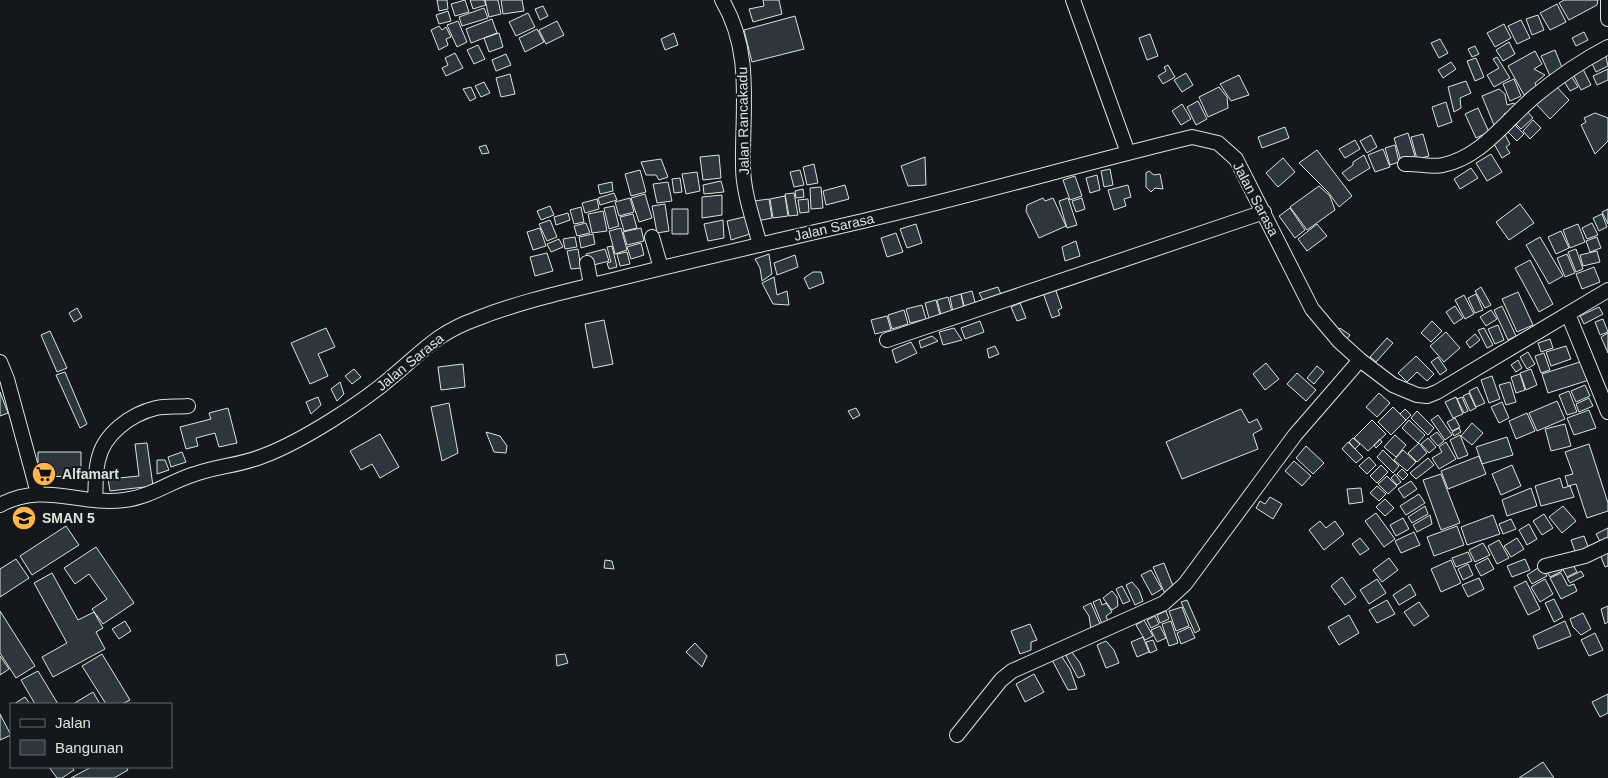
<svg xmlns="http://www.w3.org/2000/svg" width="1608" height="778" font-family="Arial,sans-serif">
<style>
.building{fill:#2c363c;stroke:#d8e6dc}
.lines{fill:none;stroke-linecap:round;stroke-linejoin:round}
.minor-casing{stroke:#d8e6dc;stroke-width:16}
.minor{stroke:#14181c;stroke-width:14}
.labels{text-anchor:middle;stroke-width:4;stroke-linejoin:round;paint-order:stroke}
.street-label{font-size:14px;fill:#d8e6dc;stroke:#14181c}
.poi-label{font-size:14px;font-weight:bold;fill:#d8e6dc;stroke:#14181c;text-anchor:start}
</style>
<rect width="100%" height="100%" fill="#14181c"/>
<path class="building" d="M437 0H447L448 9 439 11Z
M465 0 469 12 455 16 451 4Z
M470 0H484L486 5 473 9Z
M485 0H498L501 14 489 17Z
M501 0H522L524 11 503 14Z
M763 0H779L782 14 753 22 749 9 764 6Z
M1564 0H1598L1597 5 1569 20 1559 3Z
M1557 4 1566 22 1550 30 1540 13Z
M543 6 548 16 540 20 535 9Z
M484 8 488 18 462 26 459 17Z
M448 11 451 21 439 24 436 15Z
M528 13 535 27 516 36 509 22Z
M1538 15 1544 30 1532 35 1526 19Z
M795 16 804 49 752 62 744 30Z
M492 19 497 33 471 43 466 29Z
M1521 20 1530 38 1517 44 1508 26Z
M458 21 467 42 457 47 447 25Z
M557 21 564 35 546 44 539 30Z
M1504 24 1511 38 1495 47 1487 33Z
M439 26 442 30 446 27 451 37 446 39 448 45 439 50 431 30Z
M537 29 544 42 525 52 519 38Z
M1584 32 1588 40 1576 46 1572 38Z
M499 33 503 47 489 52 484 38Z
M674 33 678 45 665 50 661 39Z
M1150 34 1158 56 1147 60 1139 38Z
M1440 39 1448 53 1439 58 1431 43Z
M1509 42 1515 54 1503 61 1496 50Z
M478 45 485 59 474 64 467 50Z
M1475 46 1479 54 1472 57 1468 49Z
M1555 50 1563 70 1550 76 1541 56Z
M1535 51 1542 64 1534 69 1545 75 1535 83 1537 88 1524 95 1508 66Z
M1605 52 1608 66 1596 72 1590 59Z
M455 53 463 68 446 76 442 68 448 65 445 58Z
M506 54 511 65 496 71 492 60Z
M1497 57 1510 78 1494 87 1487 75 1499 68 1493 59Z
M1476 58 1484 77 1475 81 1467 61Z
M1451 62 1456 69 1443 78 1438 70Z
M1168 65 1175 77 1163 84 1158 76 1166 71 1164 67Z
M1581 65 1591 85 1581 90 1571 70Z
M1608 69V80L1597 85 1593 76Z
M1186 73 1193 85 1182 92 1174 80Z
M510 74 515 94 501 97 496 78Z
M1570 74 1578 87 1570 91 1562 78Z
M1239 75 1249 95 1231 101 1220 84Z
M1514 79 1521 96 1510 101 1503 84Z
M1466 81 1471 93 1460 98 1461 108 1454 112 1448 87Z
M484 82 490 93 481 97 475 86Z
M1555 85 1569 100 1550 119 1536 104Z
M471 87 476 98 470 101 463 89Z
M1219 87 1227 97 1228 108 1208 117 1199 97Z
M1499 89 1505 94 1507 105 1514 103 1516 109 1504 114 1506 120 1494 125 1482 96Z
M1198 101 1207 119 1196 125 1187 107Z
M1446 102 1452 122 1438 127 1432 107Z
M1182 104 1191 119 1181 125 1172 111Z
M1478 108 1489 132 1476 138 1465 114Z
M1526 110 1533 118 1521 129 1514 122Z
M1595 113 1608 118V141L1595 154 1581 125 1586 122 1584 118Z
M1533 120 1541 128 1530 139 1523 131Z
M1515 125 1524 134 1517 141 1508 132Z
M1285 127 1289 138 1262 148 1258 137Z
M1408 133 1415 156 1401 161 1394 138Z
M1423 134 1429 156 1417 159 1411 137Z
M1371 135 1377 147 1367 153 1360 141Z
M1505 135 1510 144 1506 147 1510 153 1502 158 1493 142Z
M1355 140 1360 149 1345 158 1339 149Z
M486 145 489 153 482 154 479 147Z
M1395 145 1399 162 1390 165 1385 148Z
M1383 149 1390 167 1375 172 1368 155Z
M1317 150 1352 196 1339 207 1328 192 1299 163Z
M1491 154 1502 172 1487 181 1476 163Z
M719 155 721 178 703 180 700 157Z
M1364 155 1370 168 1349 181 1342 173 1353 165V162Z
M925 157 926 185 908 186 901 166Z
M1283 158 1295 172 1278 187 1266 173Z
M661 159 668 177 659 180 656 175H646L641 162Z
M814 164 818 183 807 185 803 167Z
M1471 168 1478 178 1460 189 1454 179Z
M1110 169 1113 185 1104 187 1101 171Z
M640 170 646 192 631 196 625 174Z
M800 170 804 185 794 187 790 172Z
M1149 171 1154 175 1160 174 1163 189 1155 188 1151 192 1146 187V173Z
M697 172 700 191 686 194 682 174Z
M1097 175 1100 190 1090 193 1086 178Z
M1075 176 1082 196 1070 200 1063 180Z
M680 178 682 192 674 193 672 179Z
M721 181 724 192 704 194 703 185Z
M612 182 613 191 600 194 598 185Z
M668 182 672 201 657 203 653 184Z
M845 185 849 199 826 205 823 191Z
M1128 185 1131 197 1124 199 1126 206 1114 210 1108 190Z
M1319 186 1330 196 1335 210 1307 230 1290 207Z
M821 187 823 208 811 209 810 188Z
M803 189 804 197 796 198 795 191Z
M614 193 617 200 600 205 598 198Z
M794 193 798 215 789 216 785 194Z
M645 194 652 218 639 222 631 198Z
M722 195V215L702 218V197Z
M785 196 788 216 773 218 770 199Z
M630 198 634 212 619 216 615 202Z
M1043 198 1045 201 1053 198 1066 226 1039 238 1026 211 1027 205Z
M1068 198 1077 225 1067 228 1059 201Z
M1082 198 1085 209 1076 212 1072 201Z
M597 199 599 209 585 213 582 203Z
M769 199 772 218 757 221 754 201Z
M808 199 809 212 800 213 798 200Z
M665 204 669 231 657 233 652 206Z
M1520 204 1534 223 1509 240 1496 222Z
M550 206 554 215 541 220 537 211Z
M614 206 619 226 609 229 604 208Z
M581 207 584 222 574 224 570 210Z
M1290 208 1305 230 1295 238 1279 216Z
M672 209H688V234H672Z
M1608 209V224L1602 212Z
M603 211 607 231 592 233 588 214Z
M568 213 570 220 556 225 554 217Z
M633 214 637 228 624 231 620 217Z
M1602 214 1607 227 1599 231 1593 218Z
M748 216 750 234 731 240 727 221Z
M550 220 557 237 547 241 539 224Z
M723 220 724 238 708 241 704 224Z
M586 223 590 233 577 236 574 226Z
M1592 223 1598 235 1587 239 1582 228Z
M916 224 922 243 907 248 900 229Z
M1317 224 1327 236 1307 251 1298 239Z
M1578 224 1585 242 1570 248 1563 230Z
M540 228 546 246 533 250 527 232Z
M621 228 627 250 615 254 609 231Z
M641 228 644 241 627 245 623 232Z
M1561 231 1569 248 1556 254 1548 237Z
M896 233 903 252 887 257 881 238Z
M593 234 595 244 581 248 579 237Z
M575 237 577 247 565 249 563 239Z
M1540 237 1563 276 1549 284 1526 245Z
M1597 237 1601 248 1590 252 1586 241Z
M559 239 563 247 551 252 547 244Z
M1076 241 1080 256 1065 261 1062 247Z
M641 243 644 255 631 259 627 247Z
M612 246 617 267 609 269 607 263 611 262 607 247Z
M578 249 581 268 571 269 567 251Z
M605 249 609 261 590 266 586 254Z
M1576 249 1583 269 1576 272 1568 252Z
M1597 251 1600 262 1583 266 1580 255Z
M627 252 630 264 620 266 617 254Z
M547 253 553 271 535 276 530 257Z
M769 254 772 274 762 281 760 268 755 259Z
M1567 254 1575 273 1565 277 1557 258Z
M795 255 798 267 777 275 774 263Z
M1530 260 1553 304 1539 312 1515 268Z
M1594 267 1600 282 1582 289 1576 274Z
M813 272H821L824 283 809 289 804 278Z
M774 277 777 295 787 291 789 305 773 304 762 283Z
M998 287 1002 297 984 302 979 293Z
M1481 287 1491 305 1485 308 1475 291Z
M1055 288 1062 308 1058 310 1060 315 1052 318 1043 293Z
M972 291 976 306 965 309 961 294Z
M1518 292 1533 325 1517 332 1502 299Z
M961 294 964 309 953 312 950 297Z
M1476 294 1483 310 1475 313 1468 298Z
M1464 295 1474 314 1465 319 1455 300Z
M948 297 952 312 941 315 937 300Z
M936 300 940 315 929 318 925 303Z
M1020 303 1026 318 1017 321 1011 307Z
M922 305 926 319 910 323 906 309Z
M1455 306 1463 318 1454 324 1446 312Z
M1502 306 1516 336 1508 340 1494 310Z
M1599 307 1603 314 1584 324 1580 316Z
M77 308 82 317 74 322 69 313Z
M904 310 908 324 892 329 888 315Z
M1491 310 1497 319 1486 326 1480 317Z
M887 316 891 330 875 334 871 320Z
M1603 319 1608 332 1600 335 1595 322Z
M604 320 613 364 593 368 585 324Z
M980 321 984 332 965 339 961 328Z
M1432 321 1442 331 1431 342 1421 333Z
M1498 325 1504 340 1495 344 1488 329Z
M326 328 335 347 318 354 328 376 310 384 291 343Z
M954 328 962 340 943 345 939 332Z
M1340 328 1350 335 1346 340 1336 333Z
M1484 328 1493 345 1487 348 1478 330Z
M50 331 67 368 57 372 41 335Z
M1446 332 1460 348 1444 362 1430 346Z
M1608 333V353L1601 337Z
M1475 334 1480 340 1470 348 1466 342Z
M932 336 938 341 921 348 919 341Z
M1387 338 1393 343 1376 362 1370 357Z
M1550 339 1553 348 1541 352 1538 343Z
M911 342 917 353 896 363 892 350Z
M995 346 999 354 989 358 987 349Z
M1566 346 1571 359 1551 366 1546 352Z
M1528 352 1535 364 1527 369 1520 357Z
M1544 353 1550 370 1541 373 1535 356Z
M1416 356 1434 374 1427 381 1417 372 1407 382 1398 373Z
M1438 357 1447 370 1440 375 1431 362Z
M1518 360 1522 368 1516 372 1511 365Z
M1583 361 1589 380 1548 393 1542 374Z
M1266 363 1279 379 1265 390 1253 374Z
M463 364 465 387 441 390 438 367Z
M1317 366 1324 372 1314 384 1307 378Z
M354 369 361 377 352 384 345 376Z
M1531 369 1537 385 1526 390 1520 373Z
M65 372 87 424 80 428 56 375Z
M1297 373 1316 390 1306 401 1287 384Z
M1520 374 1525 390 1516 393 1511 377Z
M1492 376 1500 399 1489 403 1481 380Z
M340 382 344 394 337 401 331 389Z
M1510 382 1516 402 1506 405 1499 385Z
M1585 385 1590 396 1576 402 1571 391Z
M1477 387 1485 403 1476 407 1469 391Z
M1569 391 1577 412 1567 415 1559 395Z
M0 392 8 413 0 416Z
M1379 393 1390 403 1377 417 1366 407Z
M1469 393 1476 408 1470 411 1463 396Z
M318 397 321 405 311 414 306 402Z
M1456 397 1463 414 1453 418 1445 402Z
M1462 397 1468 411 1464 413 1457 399Z
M1589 398 1593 406 1579 412 1576 404Z
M1557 401 1565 419 1537 431 1529 413Z
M1502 402 1509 418 1499 423 1491 407Z
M449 403 458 453 442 461 431 407Z
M1393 407 1406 420 1391 435 1378 422Z
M228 408 237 443 219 447 215 433 196 438 198 446 186 449 180 427 211 419 209 413Z
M856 408 860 415 853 419 848 411Z
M1241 409 1249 423 1257 419 1262 429 1253 434 1258 449 1182 479 1166 442Z
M1405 409 1411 415 1406 420 1400 414Z
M1589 410 1596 428 1574 435 1567 418Z
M1417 411 1434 428 1428 435 1411 418Z
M1527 413 1535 431 1516 439 1509 421Z
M1438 415 1452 435 1445 440 1431 420Z
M1455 418 1460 427 1452 431 1447 422Z
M1372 420 1386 434 1368 451 1354 438Z
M1409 420 1425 435 1418 443 1402 428Z
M1472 423 1483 433 1472 445 1461 436Z
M1565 424 1571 446 1551 451 1545 429Z
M1459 428 1461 432 1454 436 1452 432Z
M486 432 500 436 507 446 506 453 494 452Z
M1437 432 1444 441 1438 446 1430 437Z
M380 434 399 467 380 478 372 464 361 470 350 451Z
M1395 435 1406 445 1396 457 1384 447Z
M1460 435 1468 455 1458 459 1450 440Z
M1507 437 1513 455 1482 464 1476 447Z
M1353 438 1360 444 1355 449 1349 442Z
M1428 438 1436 447 1429 453 1421 444Z
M1380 439 1382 442 1376 448 1374 445Z
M1348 442 1363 457 1356 463 1342 449Z
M1446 442 1456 459 1439 469 1432 458 1442 452 1439 447Z
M147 443 153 486 110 491 108 479 139 476 135 444Z
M1419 443 1427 453 1417 462 1408 453Z
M1589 444 1608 503V511L1587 518 1576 484 1568 486 1565 476 1573 474 1565 452Z
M1306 446 1324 463 1313 474 1296 458Z
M1383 450 1399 466 1393 473 1377 457Z
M1403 450 1416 462 1407 471 1394 460Z
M38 452H81V477L38 476Z
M182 452 186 462 171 467 168 457Z
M1479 456 1486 474 1448 489 1441 471Z
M1369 457 1376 465 1367 474 1359 466Z
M1428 458 1434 465 1416 479 1410 473Z
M157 460H165L169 470 157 474Z
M1294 461 1311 476 1302 486 1285 471Z
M1381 465 1388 472 1377 483 1370 476Z
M1512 465 1521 486 1501 495 1492 474Z
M1402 469 1408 475 1403 480 1397 474Z
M1395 474 1401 482 1397 485 1391 478Z
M1441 474 1460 523 1441 530 1423 480Z
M1387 476 1397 486 1388 494 1378 484Z
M1560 478 1563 488 1570 486 1574 497 1541 506 1535 486Z
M1411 481 1417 489 1404 498 1398 489Z
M1377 486 1386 494 1379 501 1370 493Z
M1361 488 1363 502 1349 504 1347 489Z
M1531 488 1537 506 1507 516 1502 500Z
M1419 494 1425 503 1406 515 1400 506Z
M1270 497 1282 504 1273 519 1256 508 1260 501 1265 504Z
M1385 499 1394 508 1385 516 1376 507Z
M1425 506 1428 514 1412 523 1408 517Z
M1563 506 1576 521 1562 533 1549 517Z
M1376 513 1395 539 1384 547 1365 521Z
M1544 514 1553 528 1542 535 1533 521Z
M1430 515 1432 524 1417 532 1413 525Z
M1493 515 1500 534 1467 545 1461 527Z
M1403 518 1409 529 1396 536 1390 525Z
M1511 519 1516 529 1503 534 1499 524Z
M1320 521 1326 528 1335 521 1344 534 1324 550 1309 530Z
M1529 524 1537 539 1527 545 1519 530Z
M66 526 79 545 32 575 20 556Z
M1457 526 1464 545 1434 556 1427 537Z
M1608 528V545L1603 547 1596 534Z
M1414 532 1420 545 1401 553 1395 541Z
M1584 536 1590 552 1577 557 1571 540Z
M1360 538 1369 549 1360 555 1352 544Z
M1517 538 1524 549 1511 557 1504 546Z
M1499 540 1509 558 1497 564 1488 546Z
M1483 543 1490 555 1475 562 1469 550Z
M96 547 134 603 103 624 92 609 107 599 89 574 75 584 64 568Z
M1608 549V566L1605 567 1599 552Z
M1468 552 1472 561 1456 567 1452 558Z
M1389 558 1398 570 1382 582 1373 570Z
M1488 558 1494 569 1481 576 1475 565Z
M16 559 29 578 0 597V569Z
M1525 559 1530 570 1512 577 1507 566Z
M1570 559 1577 572 1567 577 1560 564Z
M605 560 612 561 614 569 604 568Z
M1451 560 1461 583 1441 592 1431 569Z
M1164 563 1175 591 1166 596 1153 567Z
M1468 564 1473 575 1463 580 1458 569Z
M1558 564 1562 571 1550 577 1546 570Z
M1541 566 1547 576 1532 584 1527 575Z
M1151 570 1162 589 1152 595 1141 575Z
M1581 571 1584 576 1570 583 1567 578Z
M52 573 78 620 94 612 103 628 96 632 105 649 53 677 42 657 67 643 34 583Z
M1561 573 1568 586 1574 584 1577 591 1561 599 1550 578Z
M1342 577 1356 597 1345 605 1331 586Z
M1479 578 1484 589 1468 597 1462 585Z
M1377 579 1386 593 1369 604 1360 590Z
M1545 579 1553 594 1540 602 1531 587Z
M1526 581 1540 609 1528 615 1514 587Z
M1132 582 1139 590 1143 601 1135 605 1126 585Z
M1410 584 1416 595 1399 605 1393 595Z
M1122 586 1130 601 1123 604 1116 589Z
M1112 591 1117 597 1118 606 1112 610 1103 598Z
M1100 599 1102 605 1106 603 1112 612 1106 616 1108 621 1102 624 1093 602Z
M1554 599 1563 617 1554 622 1545 603Z
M1187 600 1200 630 1195 633 1181 602Z
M1387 600 1395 614 1377 623 1369 610Z
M1419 602 1429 616 1414 626 1404 612Z
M1091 603 1100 624 1091 629 1089 616 1083 607Z
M1608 606V622L1605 624 1601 609Z
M1182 607 1189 626 1176 631 1169 611Z
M0 611 35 666 16 678 0 653Z
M1166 611 1169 619 1160 623 1157 615Z
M1583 613 1591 629 1581 635 1573 627 1570 619Z
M1349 615 1359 633 1339 645 1328 627Z
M1155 616 1159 624 1151 628 1147 620Z
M1144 620 1153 636 1145 640 1136 625Z
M125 621 131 631 119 639 112 629Z
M1171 621 1178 643 1169 646 1162 624Z
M1565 621 1571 636 1538 649 1533 636Z
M1030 624 1037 640 1031 642V650L1020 654 1011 631Z
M1160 626 1166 638 1157 642 1151 630Z
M1190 627 1195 638 1181 644 1177 633Z
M1595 633 1603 650 1589 656 1581 640Z
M1143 637 1149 652 1137 657 1131 642Z
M1153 640 1157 650 1150 653 1146 642Z
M1106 641 1114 650 1119 663 1106 668 1097 645Z
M695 643 707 656 702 667 686 652Z
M1071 651 1080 663 1085 675 1078 678 1066 656Z
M102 654 130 700 122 704H106L82 666Z
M565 654 568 663 557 666 556 655Z
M1060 654 1070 669 1077 689 1068 690 1052 660Z
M0 656 9 669 0 675Z
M38 671 58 704H35L21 680Z
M1034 674 1044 692 1025 702 1016 684Z
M93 692 100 704H73Z
M1608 694V713L1600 717 1592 702Z
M25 697 30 704H14Z
M0 714 11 735 0 740Z
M1543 762 1554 778H1519Z
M49 767H72L74 770 62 778H57Z
M91 767H126L128 770 114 778H71Z"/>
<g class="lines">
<g class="minor-casing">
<path id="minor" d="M722 0C753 52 742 108 743 166 743 192 753 219 760 245
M1073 0 1128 153
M1608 1V19
M1405 164C1417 163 1432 168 1443 165 1482 157 1506 120 1535 96 1558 77 1581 61 1608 47
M652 237 661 268
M587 263 591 285
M1568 314 1608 412
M887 340 1264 212
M0 362 7 379 38 493
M95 500C96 487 95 473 98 461 103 434 131 414 156 408 166 406 177 407 188 406
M0 505C44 481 79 506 124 500 151 497 171 481 195 474 218 466 241 465 263 456 301 442 362 403 393 376 423 351 437 333 476 319 521 301 569 291 617 279 701 258 786 239 871 219 978 194 1084 163 1192 137L1218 143 1236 159 1312 309 1339 341 1360 360 1393 385 1417 395 1427 396 1437 392 1608 290
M1545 566 1585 556 1608 545
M957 735 1001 680 1012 671 1164 603 1185 584 1295 435 1360 360"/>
</g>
<use href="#minor" class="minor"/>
</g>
<defs>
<g id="supermarket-disc" transform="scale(1.25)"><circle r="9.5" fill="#ffb74d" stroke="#14181c"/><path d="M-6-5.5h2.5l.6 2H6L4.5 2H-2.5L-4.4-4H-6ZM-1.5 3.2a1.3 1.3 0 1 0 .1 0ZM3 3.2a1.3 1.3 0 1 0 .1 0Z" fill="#111"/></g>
<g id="school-disc" transform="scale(1.25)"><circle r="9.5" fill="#ffb74d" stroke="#14181c"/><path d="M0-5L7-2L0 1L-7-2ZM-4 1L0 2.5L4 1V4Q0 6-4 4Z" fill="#111"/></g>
</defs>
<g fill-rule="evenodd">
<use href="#supermarket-disc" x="44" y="474"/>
<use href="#school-disc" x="24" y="518"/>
</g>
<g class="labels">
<g class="street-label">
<text transform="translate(743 121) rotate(-91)" y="5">Jalan Rancakadu</text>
<text transform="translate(1256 199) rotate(62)" y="5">Jalan Sarasa</text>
<text transform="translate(834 227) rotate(-13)" y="5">Jalan Sarasa</text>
<text transform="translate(410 362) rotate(-39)" y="5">Jalan Sarasa</text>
</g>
<g class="poi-label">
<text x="62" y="479">Alfamart</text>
<text x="42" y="523">SMAN 5</text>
</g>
</g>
<rect x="10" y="703" width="162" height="65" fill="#14181c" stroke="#626a69"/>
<rect x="20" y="719" width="25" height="8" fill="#14181c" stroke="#626a69"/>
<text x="55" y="728" font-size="15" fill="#d8e6dc">Jalan</text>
<rect x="20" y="740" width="25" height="15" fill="#2c363c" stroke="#626a69"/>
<text x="55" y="753" font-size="15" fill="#d8e6dc">Bangunan</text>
</svg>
